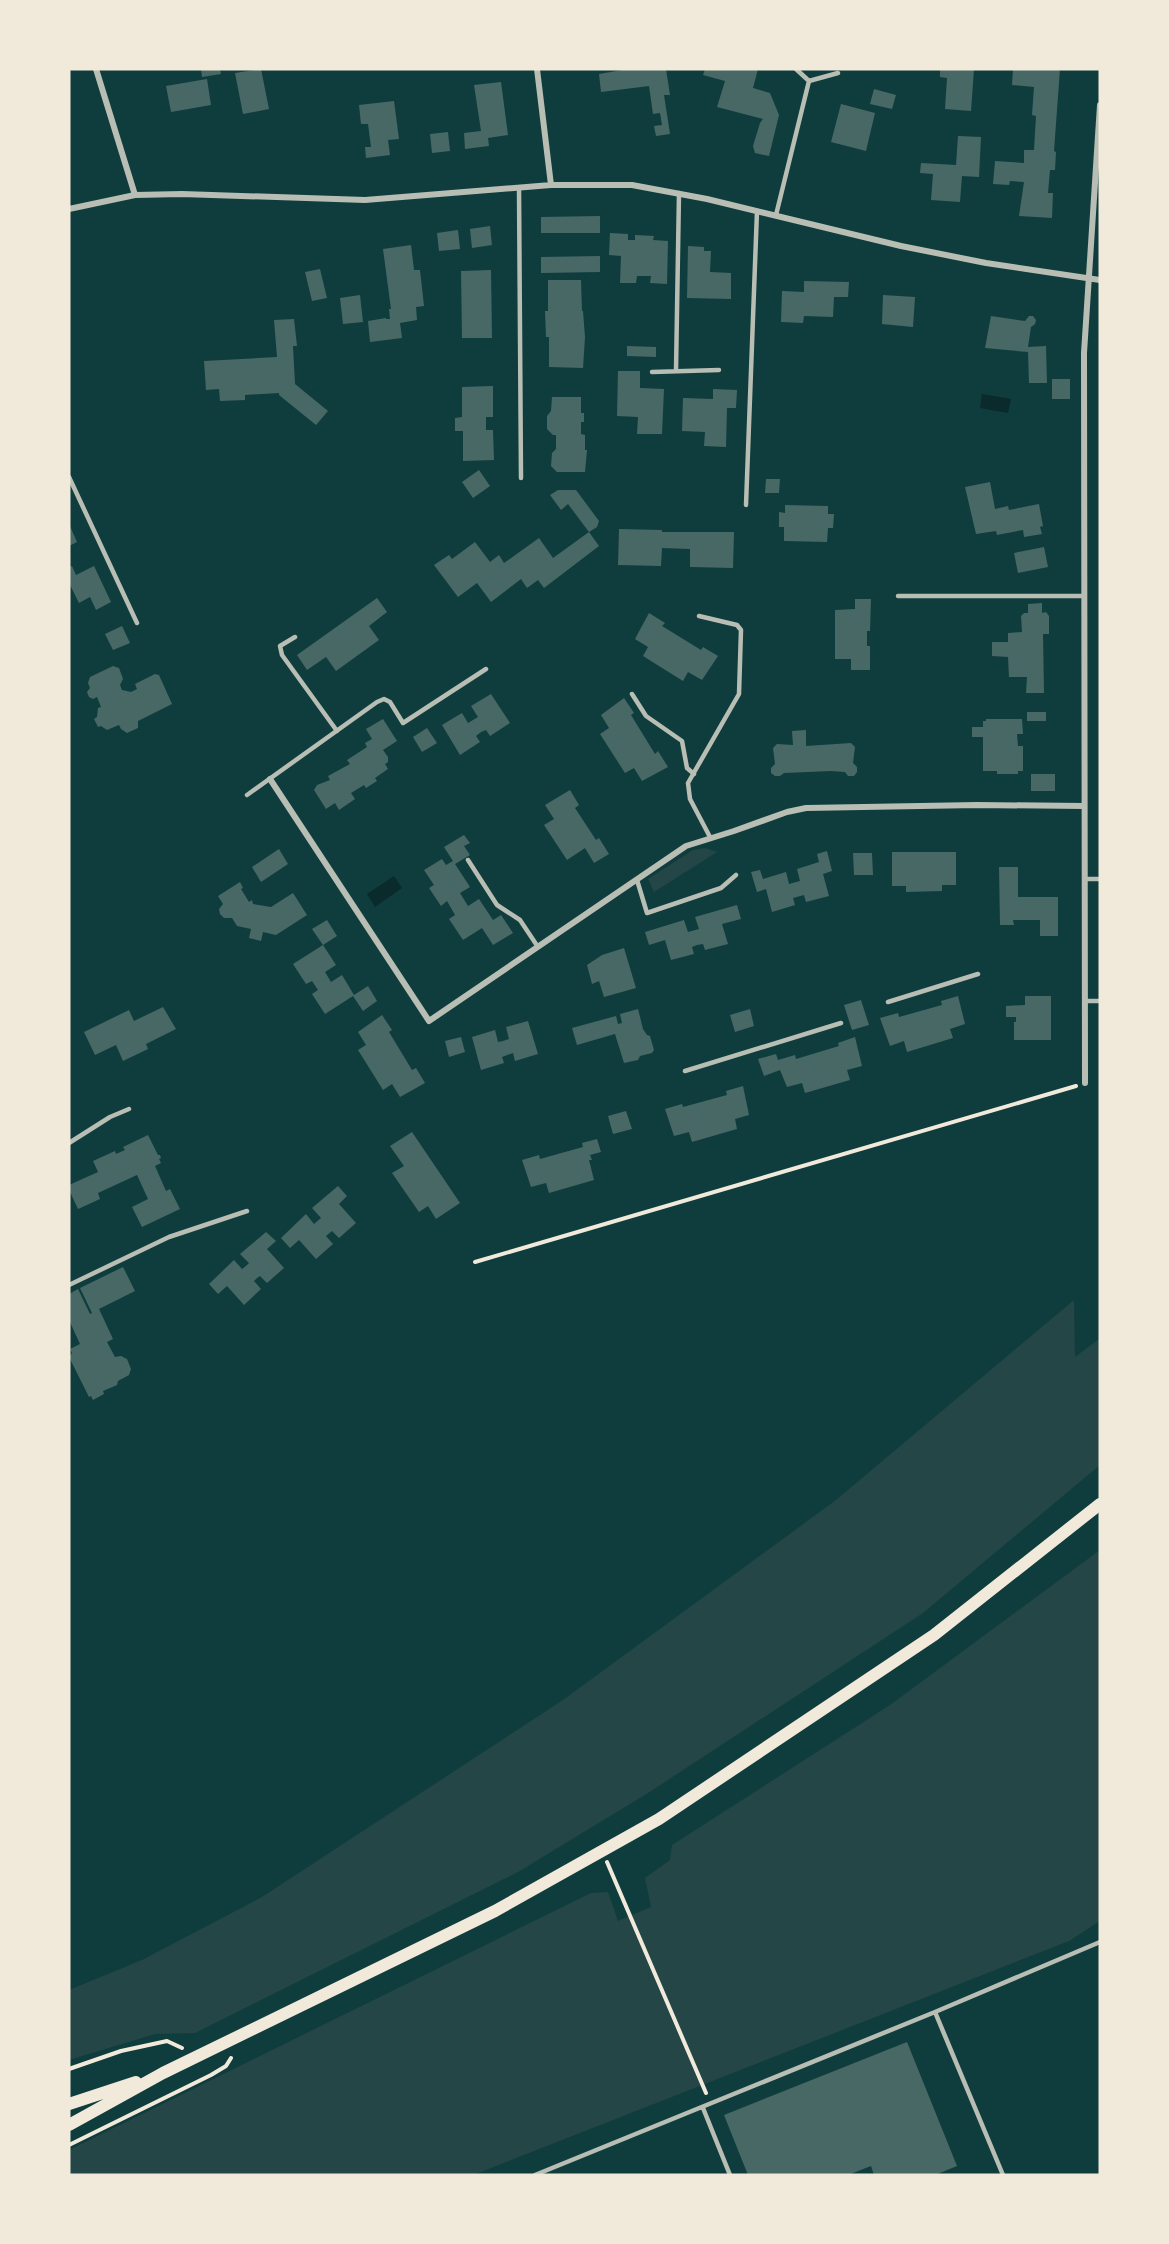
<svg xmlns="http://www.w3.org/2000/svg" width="1169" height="2244" font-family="'Crimson Pro',serif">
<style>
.green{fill:#244646}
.water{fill:#0a2a2b}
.building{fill:#486865}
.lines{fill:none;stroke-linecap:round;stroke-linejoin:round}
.path{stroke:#f1e9da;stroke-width:4}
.service{stroke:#b8beb3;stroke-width:4.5}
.minor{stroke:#b8beb3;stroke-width:6}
.secondary{stroke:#f1e9da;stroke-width:12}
</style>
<rect width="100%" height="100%" fill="#0f3d3e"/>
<path class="green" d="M705 848 717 852 654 892 648 879 693 850Z
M1100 1078V1465L923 1613 648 1793 518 1872 195 2033 155 2034 69 2060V1990L142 1960 262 1897 563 1700 836 1500 1074 1300 1075 1357 1099 1339Z
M1100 1550V1921L1069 1941 473 2175H69V2150L591 1893 608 1892 618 1921 651 1907 645 1878 670 1860 672 1845 890 1705Z"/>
<path class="water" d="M982 394 1011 399 1008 413 980 408Z
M394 876 402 888 375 907 367 894Z"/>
<path class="building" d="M201 69H220L221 74 202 77Z
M261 69 269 109 243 114 235 73Z
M628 69H666L670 95H664L670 134 656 136 654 126 662 125 660 113 653 114 649 86 601 92 599 74Z
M705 69H758L753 88 770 93 779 115 769 156 755 153 753 146 760 123 763 119 717 107 725 81 703 75Z
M940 69H974L971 111 945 109 947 78 940 77Z
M1013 69H1060L1054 151 1056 152 1055 170H1050L1048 193H1053L1052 218 1019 216 1024 182 1010 181 1009 185 993 184 995 161 1024 163V150H1034L1036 116 1032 115 1034 87 1012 85Z
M207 79 211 105 171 112 166 86Z
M501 82 508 135 488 138 489 146 465 149 464 133 481 131 474 85Z
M874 89 896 95 892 109 870 104Z
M394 101 399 139 388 140 390 155 366 158 365 147H371L368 124H361L359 105Z
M841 104 875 113 866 151 831 142Z
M448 132 450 151 432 153 430 134Z
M958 136 981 137 979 177 962 176 960 202 931 200 933 174 920 173 921 163 956 165Z
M600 216V233H541V217Z
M490 226 492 245 472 248 470 229Z
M458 230 460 249 439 251 437 233Z
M610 233 628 234V240H635V235L654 236 653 240 668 241 667 284 650 283 651 276H637L636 283H620L621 256 609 255Z
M411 245 414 270H420L424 306 416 307 417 320 400 323 402 338 370 342 368 321 386 318V319H390L389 309H391L383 249Z
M688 246 704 247V251H711L710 272 731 273V299L687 298Z
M600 256V272L541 273V257Z
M320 269 327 298 312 301 305 272Z
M491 270 492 338H462L461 271Z
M548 280H581L582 311H583L585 337 583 368 549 367V337H546L545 311H548Z
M804 281 849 282 848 297H834L833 317 804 316 803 323 781 322 782 291 804 292Z
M360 295 363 322 343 324 340 298Z
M883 295 915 297 913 327 882 324Z
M991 316 1025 321 1029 316H1033L1036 320 1035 324 1031 327 1028 347 1046 346 1047 383H1029L1028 352 985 348Z
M294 319 297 346H293L295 384 328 411 316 425 279 395V393L245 395V400L220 401 219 389 206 390 204 361 277 357 274 320Z
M627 346 656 347V357L627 356Z
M618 371H640V388L664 389 662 434H637L638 417 617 416Z
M1052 379H1070V399H1052Z
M493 386V417H486V430H493L494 460 463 461V431H455V418L462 417V387Z
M713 389 737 390 736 408H727L726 447 704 446 705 432 682 431 683 398 713 399Z
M552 397H581V413H584V422H581V434L585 435V450H587L585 472H557L551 466 552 453 556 449V435H553L547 429V416L551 411Z
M479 470 490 486 473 498 462 482Z
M766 479H780L779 493H765Z
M990 482 995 509 1008 506 1009 510 1039 504 1043 526 1040 527 1042 534 1024 537 1023 530 997 535 996 531 976 534 965 487Z
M558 490H576L599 521 597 527 589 532 568 504 561 510 550 495Z
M785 505 828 506V514H834L833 528H828L827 542 784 541V527H779V512L785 513Z
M69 524 77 542 69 546Z
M619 529 662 530V532H734L733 568 690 567V549L662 548 661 566 618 565Z
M589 532 599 546 544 588 538 580 527 588 521 579 491 602 477 583 458 597 434 565 449 555 452 559 475 542 490 562 499 555 504 563 539 538 553 558Z
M1044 547 1048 567 1018 573 1014 553Z
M72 566 76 575 94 566 111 602 96 610 90 597 79 603 69 583V567Z
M377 598 387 612 369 626 379 640 336 671 326 657 307 670 297 655Z
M855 599H871L870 631H867V646H870V670H851V659H835V610L855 609Z
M1042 603V613L1046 612 1049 616V634H1043L1044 693H1026L1027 677H1009L1008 657 992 656V642H1008V633L1022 632 1021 616 1024 613H1028V604Z
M649 613 665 623 662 626 701 650 703 647 718 656 702 680 688 672 683 681 643 656 648 647 635 639Z
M122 626 130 643 113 650 105 634Z
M113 666 119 668 123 679 120 685 122 690 131 692 137 689 135 684 155 674 159 675 172 704 138 721V728L127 733 121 729 119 725 107 730 101 726 98 727 94 719 97 717 98 708 101 707 97 697 93 699 89 697 87 692 90 688 88 683 90 677Z
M491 694 510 723 490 736 486 730 481 732 476 736 480 742 460 755 442 725 462 713 468 723 478 717 471 706Z
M624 698 634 713 631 715 655 754 658 751 668 767 642 781 634 768 625 773 600 734 609 728 601 715Z
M1027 712H1046V721H1027Z
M383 719 397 741 383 750 388 757V762L385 764 388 769 375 778 377 781 366 788 364 785 351 793 355 799 339 810 335 803 326 809 314 790 317 785 330 780 328 776 350 764 347 760 367 747 365 743 372 739 366 729Z
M986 719H1022L1023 734H1017L1018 746H1023V771H1018V774H997V771H983V737H972V727H983V721H986Z
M427 728 437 743 422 752 413 737Z
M806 730V746L851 743 855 747 853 763 857 767V772L854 776H848L845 772 831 771 784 773 780 776H775L771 773V768L775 764 773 748 777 744 793 745 792 731Z
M1031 774H1055V791H1031Z
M570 790 579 805 575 808 596 840 599 838 609 854 594 863 585 848 567 860 544 825 554 819 545 805Z
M464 835 470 843 464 846 470 855 455 864 470 887 460 893 468 906 479 899 493 920 501 915 513 933 493 945 482 928 463 940 449 919 455 915 447 901 441 906 429 888 434 885 424 870 442 859 446 865 453 861 444 847Z
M279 849 288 864 261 882 252 867Z
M827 851 832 871 823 874 829 896 806 902 804 895 793 898 795 905 772 912 766 889 757 892 751 872 760 870 763 879 786 872 789 884 800 881 797 869 819 862 817 854Z
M892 852H956V885H942V891L906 892V886H892Z
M853 853H872L873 875H854Z
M999 867H1018V897H1058V936H1040V920H1013L1014 925H1000Z
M240 882 243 888 241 889 249 902 252 900 253 904 271 907 293 893 307 915 276 935 263 932 261 941 249 938 251 929 237 926 232 918H224L220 914 219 909 223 904 218 896Z
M737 905 741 919 722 924 728 944 705 950 703 944 697 945 692 947 694 954 671 960 665 940 649 945 645 932 684 920 688 932 699 929 695 917Z
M327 920 337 936 323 945 312 929Z
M323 945 336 965 325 972 331 982 342 975 354 995 368 986 377 1001 363 1011 353 996 325 1014 312 994 318 990 312 981 306 984 293 964Z
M624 948 636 988 604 997 599 981 592 984 587 965 602 955Z
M958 996 965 1024 950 1029 953 1038 907 1052 904 1041 890 1046 880 1018 898 1013 899 1017 942 1005 941 1001Z
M1025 996H1051V1040H1014V1022H1016V1017H1006V1006L1025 1005Z
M861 1000 869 1025 852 1030 844 1005Z
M163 1007 176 1029 146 1044 148 1049 123 1061 116 1045 95 1055 84 1032 129 1010 134 1021Z
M638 1009 643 1029 647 1035 650 1036 654 1050 652 1053 640 1056 638 1060 624 1063 615 1034 577 1045 572 1028 616 1016 618 1024 622 1023 620 1014Z
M750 1009 754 1026 735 1032 730 1015Z
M382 1015 392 1030 389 1032 412 1070 416 1068 425 1083 400 1097 392 1084 383 1090 358 1050 366 1045 358 1032Z
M528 1021 538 1054 515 1061 513 1053 502 1057 504 1063 481 1070 472 1037 495 1030 498 1042 503 1041 509 1039 506 1027Z
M461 1037 465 1052 449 1057 445 1041Z
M855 1037 862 1066 847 1070 850 1080 805 1093 802 1083 787 1087 780 1070 764 1076 758 1059 776 1054 778 1060 795 1055 796 1059 839 1046 838 1043Z
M743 1086 749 1115 735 1119 737 1129 692 1142 689 1132 674 1136 665 1109 682 1104 683 1107 727 1095 726 1091Z
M626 1111 632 1129 613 1134 608 1116Z
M412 1132 460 1203 436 1219 428 1206 419 1212 392 1173 404 1166 390 1146Z
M148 1135 158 1155H160L161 1158 159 1159 161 1163 155 1166 166 1191 170 1189 180 1209 142 1227 132 1207 148 1199 137 1175 98 1193 100 1199 78 1209 69 1190V1185L98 1172 93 1161 115 1151 116 1154 125 1150 123 1147Z
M597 1139 601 1152 590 1155 592 1160H589L594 1180 549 1193 546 1183 531 1187 522 1160 539 1155 540 1159 583 1147 582 1143Z
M338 1186 347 1196 339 1204 356 1223 339 1238 332 1231 326 1236 333 1244 316 1259 299 1240 290 1248 281 1238 306 1214 314 1224 321 1218 312 1208Z
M266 1232 276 1241 267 1249 284 1268 267 1283 260 1276 257 1278 254 1281 261 1289 244 1305 227 1286 218 1294 209 1284 234 1260 242 1269 246 1266 249 1263 240 1254Z
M123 1267 135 1291 99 1309 113 1339 107 1342 115 1357 121 1356 127 1359 131 1369 129 1375 118 1381 117 1385 103 1391 104 1394 93 1400 91 1396 89 1397 69 1357 72 1353 70 1349 80 1344 69 1320V1294L78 1289 90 1314 92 1313 80 1288Z
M907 2042 957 2166 935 2175H874L871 2166 848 2175H748L724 2115Z"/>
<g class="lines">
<path class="path" d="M475 1262 1076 1086
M607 1862 706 2093
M69 2069 121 2051 167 2041 182 2048
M69 2145 211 2075 226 2066 231 2058"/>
<path class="service" d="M796 69 809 81 838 73
M519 188 521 478
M776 215 809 81
M676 371 679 193
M652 372 719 370
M69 477 137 623
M746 505 757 211
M898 596H1084
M699 616 737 625 741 630 739 694 688 783 690 799 710 837
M295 637 280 646 282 655 337 731
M632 694 646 716 682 741 687 768 694 774
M247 795 377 702 384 699 390 702 403 723 486 669
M468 860 497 905 520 920 538 947
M1085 879H1100
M637 880 647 913 721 888 736 875
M1085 1001H1100
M888 1002 978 974
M685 1071 841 1023
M69 1143 110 1117 129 1109
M69 1285 169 1237 247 1211
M935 2012 1003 2175
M703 2108 730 2175
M535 2175 935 2012 1100 1942"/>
<path class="minor" d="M96 69 135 195
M537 69 551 185
M69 209 135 195 182 194 365 200 551 185H632L707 199 901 246 986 263 1100 280
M270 779 429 1021 686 846 734 831 787 812 806 808 977 805 1084 806
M1085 1083 1084 353 1100 105"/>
<path class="secondary" d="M69 2104 136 2082
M69 2125 163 2073 495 1911 659 1819 934 1635 1100 1504"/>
</g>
<rect width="1169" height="2244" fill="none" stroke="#f1e9da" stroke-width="141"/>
</svg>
